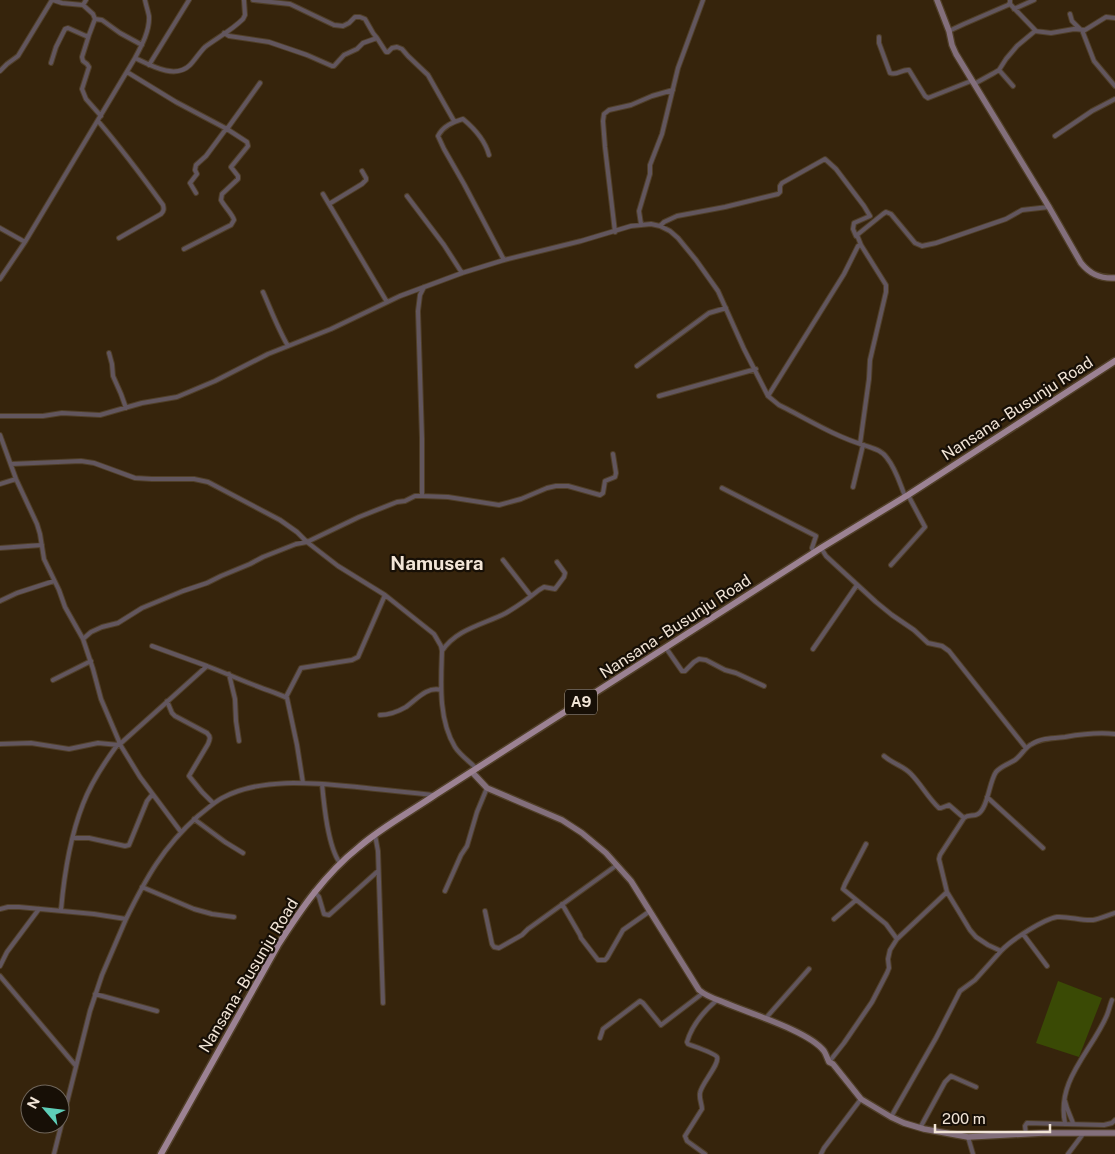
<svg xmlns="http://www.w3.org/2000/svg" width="1115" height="1154" font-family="'Public Sans',sans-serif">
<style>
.green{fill:#3a4a05}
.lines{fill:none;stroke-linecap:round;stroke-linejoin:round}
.street-casing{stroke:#503f28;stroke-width:6}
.secondary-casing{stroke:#503f28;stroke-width:8}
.primary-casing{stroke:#503f28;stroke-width:9}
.street{stroke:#62565e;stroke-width:4}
.secondary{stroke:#836f7c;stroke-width:5.5}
.primary{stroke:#9c8293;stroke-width:6}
.labels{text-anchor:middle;stroke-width:4.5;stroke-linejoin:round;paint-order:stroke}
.shield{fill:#170f06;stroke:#b0a598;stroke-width:1}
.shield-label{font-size:15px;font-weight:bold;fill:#f2e5d7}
.street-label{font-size:16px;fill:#f2e5d7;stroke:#170f06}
.quarter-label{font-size:19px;font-weight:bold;fill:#f2e5d7;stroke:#170f06}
</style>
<rect width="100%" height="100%" fill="#36240c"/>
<path class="green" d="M1058 981 1102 998 1079 1057 1036 1043Z"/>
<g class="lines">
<g class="street-casing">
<path id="street" d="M53 0 62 3 83 5 86 0
M253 0 290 4 334 25 343 26 349 23 355 17H360L365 19 373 33 377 38 386 52H388L392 48 397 47 402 49 408 56 428 75 454 121
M1010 4 1036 31
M1014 9 1034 0
M1070 14 1072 21 1080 29
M95 19 102 20 120 33 142 45
M1082 30 1094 61 1115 86
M949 31 964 24 1008 5 1010 3V0
M224 33 229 36 269 42 307 55 332 66H334L344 55 357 49 363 43 377 38
M89 35 82 57 83 61 87 64 89 67 82 89 86 99 101 116
M879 37V43L890 73C897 76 902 69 909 70L925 96 928 98 971 81
M135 58C150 65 175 80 190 65 195 60 199 53 205 47 217 38 232 30 243 19L245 15 244 0
M51 63 56 47 65 29 68 28 86 36 89 35 95 19 93 14 83 5
M149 65 189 0
M999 70 1013 86
M0 71 7 64 18 56 52 0
M127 72 176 102 227 129 247 142 248 146 231 167 238 176V179L222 194 221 200C224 206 233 215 234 220L231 225 225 228 184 249
M974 84 994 73 999 70 1006 59 1017 46 1035 31 1051 33 1074 29 1085 30 1106 17 1115 18
M98 121C121 148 142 176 163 205 164 209 164 211 161 214L119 238
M227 129 260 83
M1055 136 1092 111 1115 99
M489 155C485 140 475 129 463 119 453 122 443 126 438 136L444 149 464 184 504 260
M196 193 190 183 197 174 195 170 196 165 206 156 226 129
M323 194 387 302
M407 196 444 245 462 273
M329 204 362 184 366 180V178L362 171
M641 224 639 211 650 174V165L662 134 678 68 703 0
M660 226 664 222 677 216 725 207 778 194 780 192V186L782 183 825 159 836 169 864 206 870 216 854 223 853 229 856 236
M0 228 25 242
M615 232 605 147 603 121 604 114 609 110 631 105 652 96 673 90
M0 279 25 242 135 58C142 45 150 30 149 16 148 11 146 5 145 0
M263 292C271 310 278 329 288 346
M109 353 112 364 113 376 121 394 126 408
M637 366 709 313 726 308
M659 396 756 369
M768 396 844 274 858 246 861 245 857 235 883 214 886 212 891 214 915 243 922 246 936 243 1006 219 1022 210 1049 207
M0 416H43L62 413 100 415 142 403 177 397 215 381 268 354 331 329 400 296 462 273 504 260 581 241 631 226 651 224 660 226 670 231 678 238 696 260 718 291 744 349 768 396 779 405 787 409C812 422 837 437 864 445 872 448 882 450 887 458 896 469 900 484 905 496
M0 435 16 479 37 524 40 534 44 559 59 590 65 607 83 639 93 669 101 699 121 746 140 777 181 832
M860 444 869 379 870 360 886 292V285L861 245
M11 464 81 461 94 463 135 478 152 479H194L208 482 280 520 297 532 307 542 338 566 385 595 434 634 441 646 442 651C441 682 438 719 455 747 460 755 470 762 477 769
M0 484 16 479
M853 487 863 445
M722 488 816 536 812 548 814 553
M422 496 448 497 499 505 521 499 547 488 556 486H568L600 495 603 493 605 481 615 477 616 473 613 454
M0 548 42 545
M821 548 826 556 876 602 892 615 914 630 928 643 942 646 949 651 1026 748
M503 560 531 596
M891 565 925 527 908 495
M0 601 17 593 54 581
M83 639 91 632 102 627 118 623 142 608 183 591 207 583 221 576 250 564 263 557 296 544 307 542 359 517 397 502 405 501 415 496H422V438L418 311 420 295 424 287
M152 646 207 666
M666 648 682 671H685L694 662 699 659 706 660 725 670 736 673 764 686
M813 649 857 585
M442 651C456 629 485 624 506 613 518 606 529 598 539 590L544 587 555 589 564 577 565 573 557 562
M229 674 235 699 236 721 239 741
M53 680 91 661
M286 697 301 668 352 660 358 657 385 595
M167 701 172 713 175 716 207 733C211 737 210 739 208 744L189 776 202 792 213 803
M380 715C388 715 399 711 406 707 416 700 427 686 441 690
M1115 734C1098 732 1082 734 1065 737 1054 738 1041 738 1032 744 1025 747 1022 755 1015 760 1009 764 1001 766 996 772 989 782 988 808 978 814 973 817 969 814 964 818L940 855 939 859 947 892 970 930 976 937 988 945 1001 951C1011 940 1044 919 1057 917 1069 916 1081 921 1093 920 1100 919 1108 915 1115 913
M0 744 31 743 69 749 98 743 119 745
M120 744 207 666C223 672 238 679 254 685 266 690 277 693 287 698L297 745 303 783
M884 756C893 764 904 766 911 774 921 784 928 798 939 808H941L949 805 964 818
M322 784C324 805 328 847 340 863
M987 797 1043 848
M194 819 225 842 243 853
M375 835 378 851 383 1003
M73 838H89L125 846 129 845 147 801 151 796H154
M866 844 845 884 843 889 886 924 897 939
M142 887 194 909 212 914 234 917
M314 891 319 897 324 914 329 915 378 871
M445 891 461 855 467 846 477 812 487 788
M562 904 580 935 581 938 598 960H605L607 958 623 930 650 911
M0 909 8 907H19L94 914 126 919C146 878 163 847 198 816 206 810 213 803 222 798 261 777 314 783 357 787 382 790 408 792 433 795
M61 910C64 876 70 837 83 804 91 783 104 763 118 744
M485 911 492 944 494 947 499 948 522 935 528 929 617 865
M834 919 856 900
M1023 934 1047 966
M0 966 7 952 39 909
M0 976 76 1066
M95 994 157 1011
M765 1019 809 969
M600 1038 603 1029 640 1001 643 1003 661 1025 703 993
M829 1062 844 1043 872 1002 887 973 889 968 888 959 890 950 897 939 947 892
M1065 1101 1067 1108 1073 1123
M891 1117 936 1038 960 991 975 980 1001 951
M1065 1123C1056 1080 1092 1051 1107 1015 1109 1010 1110 1005 1112 1000
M920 1128 945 1082 951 1076 976 1087
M1026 1134 1025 1126 1027 1123 1104 1125 1112 1123 1115 1120
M968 1137 973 1154
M54 1154 90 1011 102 975 126 919
M705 1154 687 1141 685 1136 702 1109C702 1104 699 1099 700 1093 701 1084 720 1064 717 1057 715 1053 693 1046 688 1044L687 1042C692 1025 704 1011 717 1000
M821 1154 824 1148 861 1099
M1068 1154 1083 1134"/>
</g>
<g class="secondary-casing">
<path id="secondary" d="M937 0 949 31 952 45 956 54 1049 207 1081 263C1090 274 1100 279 1115 278
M472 772 487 788 562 820 582 833 606 853 631 881 699 990C706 996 715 999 723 1002 748 1013 809 1031 824 1051 826 1054 827 1058 829 1062L833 1064 861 1099 891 1117 904 1123 924 1129 968 1137 1043 1133H1115"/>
</g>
<g class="primary-casing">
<path id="primary" d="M161 1154 278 945C301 909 325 874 359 847 382 827 410 812 435 795L821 548 908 495 1115 361"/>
</g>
<use href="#street" class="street"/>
<use href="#secondary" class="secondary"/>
<use href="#primary" class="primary"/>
</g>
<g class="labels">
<rect class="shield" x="565" y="689.5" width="32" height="25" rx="4"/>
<g class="shield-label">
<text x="581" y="707">A9</text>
</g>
<g class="street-label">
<text transform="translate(1017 408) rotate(-33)" y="6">Nansana - Busunju Road</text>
<text transform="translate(675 626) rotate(-33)" y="6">Nansana - Busunju Road</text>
<text transform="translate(248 975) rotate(-59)" y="6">Nansana - Busunju Road</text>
</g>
<g class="quarter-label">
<text x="437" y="570">Namusera</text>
</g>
</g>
<g transform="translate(45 1109) rotate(298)"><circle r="24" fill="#170f06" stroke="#6f655a"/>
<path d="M0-4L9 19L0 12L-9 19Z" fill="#5eceb8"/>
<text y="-8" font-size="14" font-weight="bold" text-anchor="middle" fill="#f2e5d7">N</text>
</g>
<path d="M935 1124v8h115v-8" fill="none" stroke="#f2e5d7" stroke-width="2.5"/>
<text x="942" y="1124" font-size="15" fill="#f2e5d7" stroke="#170f06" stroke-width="4" paint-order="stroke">200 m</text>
</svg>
